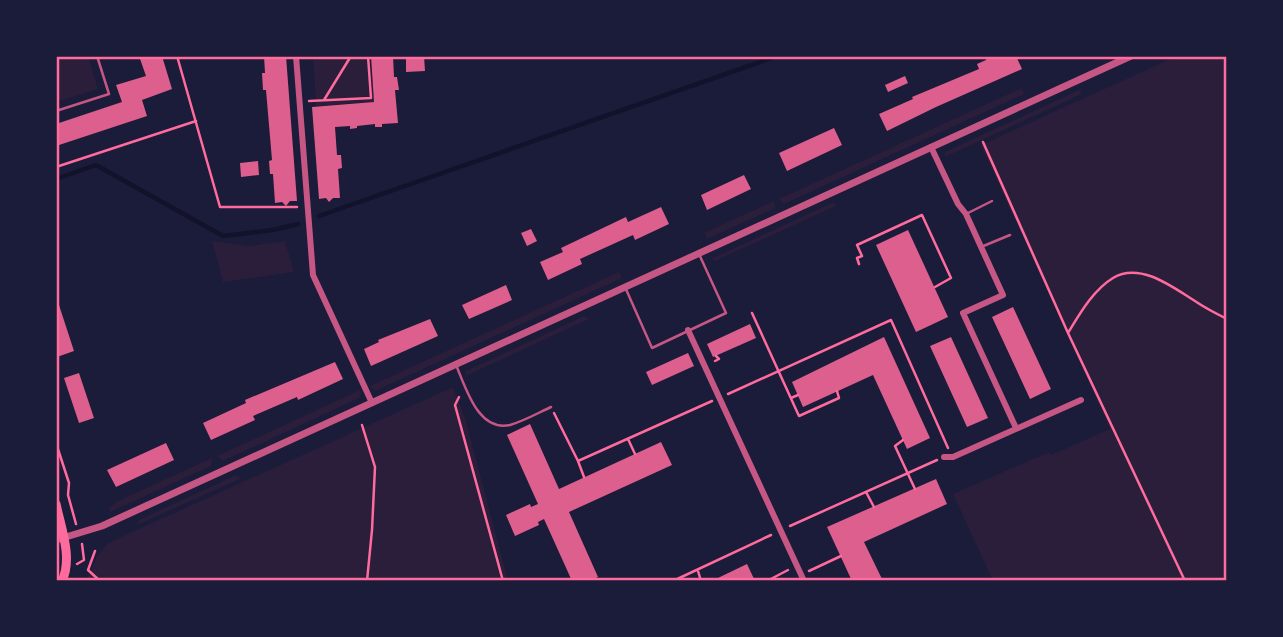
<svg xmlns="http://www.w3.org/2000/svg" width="1283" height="637" font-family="'Alegreya Sans',sans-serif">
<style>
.green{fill:#2a1e3b}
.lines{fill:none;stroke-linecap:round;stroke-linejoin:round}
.stream{stroke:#12122b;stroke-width:4.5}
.building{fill:#dd5f8e}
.path{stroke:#ff6b9d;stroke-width:2.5}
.service{stroke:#c65784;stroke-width:2.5}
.minor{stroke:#c65784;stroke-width:6}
.tertiary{stroke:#c65784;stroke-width:7}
.secondary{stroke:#ff6b9d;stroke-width:9}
.neatline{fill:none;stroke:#ff6b9d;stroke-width:2.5}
</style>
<rect width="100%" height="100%" fill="#1b1b3a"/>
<path class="green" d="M56 56H88L98 89 56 102Z
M313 56H370L374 102 316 106Z
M1177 56H1227V581H993L953 494 1049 452 1051 455 1110 429 981 145Z
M1022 88 1024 94 784 204 779 199Z
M1079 90 1082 94 945 157V152Z
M774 201 775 208 707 239 704 233Z
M834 202 836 206 715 261 711 259Z
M212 241 248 246 285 241 294 272 223 282Z
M619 272 622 278 375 391 370 386Z
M584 316 589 319 466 376V371Z
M453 387 466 421 508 581H86L97 556 108 543Z
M360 390 361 395 359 398 223 461 217 456Z
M212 458 211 466 110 512 109 508 118 501Z
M236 475 242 478 137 525 139 520Z"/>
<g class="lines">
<path class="stream" d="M56 179 96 165 223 236 273 230 298 224
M319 216 777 56"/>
</g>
<path class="building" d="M139 56H162L172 89 142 100 147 116 56 146V124L122 102 116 85 146 76Z
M264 56H286L297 201H290L286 206 282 202 275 203 273 174H270L269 161 272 160 266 90H263L262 73H265Z
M371 56H393L394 77H397L399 90H395L398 123 382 124V127H375V124L357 126V128L350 129V126L335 127 337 155H341L342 168 338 169 340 198H333L329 202 326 198 319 199 312 107 374 102Z
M424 56 425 71 406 72V58Z
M987 56H1016L1022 69 936 107 887 131 879 114 913 99 912 97 979 69 977 64 986 60Z
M905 76 908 83 888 92 885 85Z
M834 128 842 145 787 171 779 153Z
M258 161 259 175 241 177 240 163Z
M744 175 751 189 707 210 701 195Z
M661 207 669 224 635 240 633 235 580 259 582 264 548 280 540 262 563 252 561 248 626 217 628 222Z
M531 229 537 241 527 246 521 233Z
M908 230 948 317 916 332 876 245Z
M506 285 512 300 469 319 462 305Z
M59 305 74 351 57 357 56 306Z
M1013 307 1051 389 1030 399 992 317Z
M430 319 438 336 371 366 364 349 379 342 378 340Z
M750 324 756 338 713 357 707 344Z
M884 337 930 438 907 449 873 375 803 407 792 382Z
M951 337 988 418 967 427 930 346Z
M688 353 694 366 652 385 646 372Z
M335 362 343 379 298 400 297 397 253 416 255 420 211 440 203 423 246 403 245 400Z
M79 373 94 418 79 423 64 378Z
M530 424 559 489 661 442 672 465 569 512 598 577 589 581H572L544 519 538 522 539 525 515 536 506 515 530 504 531 507 538 504 507 435Z
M166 443 174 460 116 487 107 470Z
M936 479 947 504 864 542 882 579 852 581 827 527Z
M747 564 755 581H712L722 576Z"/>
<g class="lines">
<path class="path" d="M177 56 220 207H297
M324 100 351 56
M309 101 371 98 368 56
M983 142 1068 333 1185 581
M56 167 196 121
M859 264 857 258 862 256 857 245 922 215 951 278 935 287
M752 313 799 416 839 398 837 391
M1068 333C1079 315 1093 290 1113 278 1141 261 1175 289 1198 303 1207 309 1217 314 1227 319
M715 361 719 359 716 356
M728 394 891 320 948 448
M459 397 455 405 503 581
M791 398 798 395
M554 413 578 461 712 401
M362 425 375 467 372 530 367 581
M628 439 635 454
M903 440 895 446 915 489
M56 443 69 483 68 495 76 524
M578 461 584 477
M866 492 874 507
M790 526 937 460
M95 551 88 570 100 581
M77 564 84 560 82 544
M698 571 701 581
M809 571 841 556
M673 581 771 535
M767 581 788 570"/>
<path class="service" d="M56 111 109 94 97 56
M966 214 992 201
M981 247 1010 235
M625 287 652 348 726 313 699 254
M456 365C466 388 478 432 510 425 524 421 538 413 551 407"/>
<path class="minor" d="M296 56 313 275 372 403
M931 147 958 204 966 214 1003 295 963 313 1016 428
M688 330 804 581
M944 457H953L1081 400"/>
<path class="tertiary" d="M56 540 102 526 1131 56"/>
<path class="secondary" d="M56 504C61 528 73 558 62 581"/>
</g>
<rect width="1283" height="637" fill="none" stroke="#1b1b3a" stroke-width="116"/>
<rect x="58" y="58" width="1167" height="521" class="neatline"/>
</svg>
